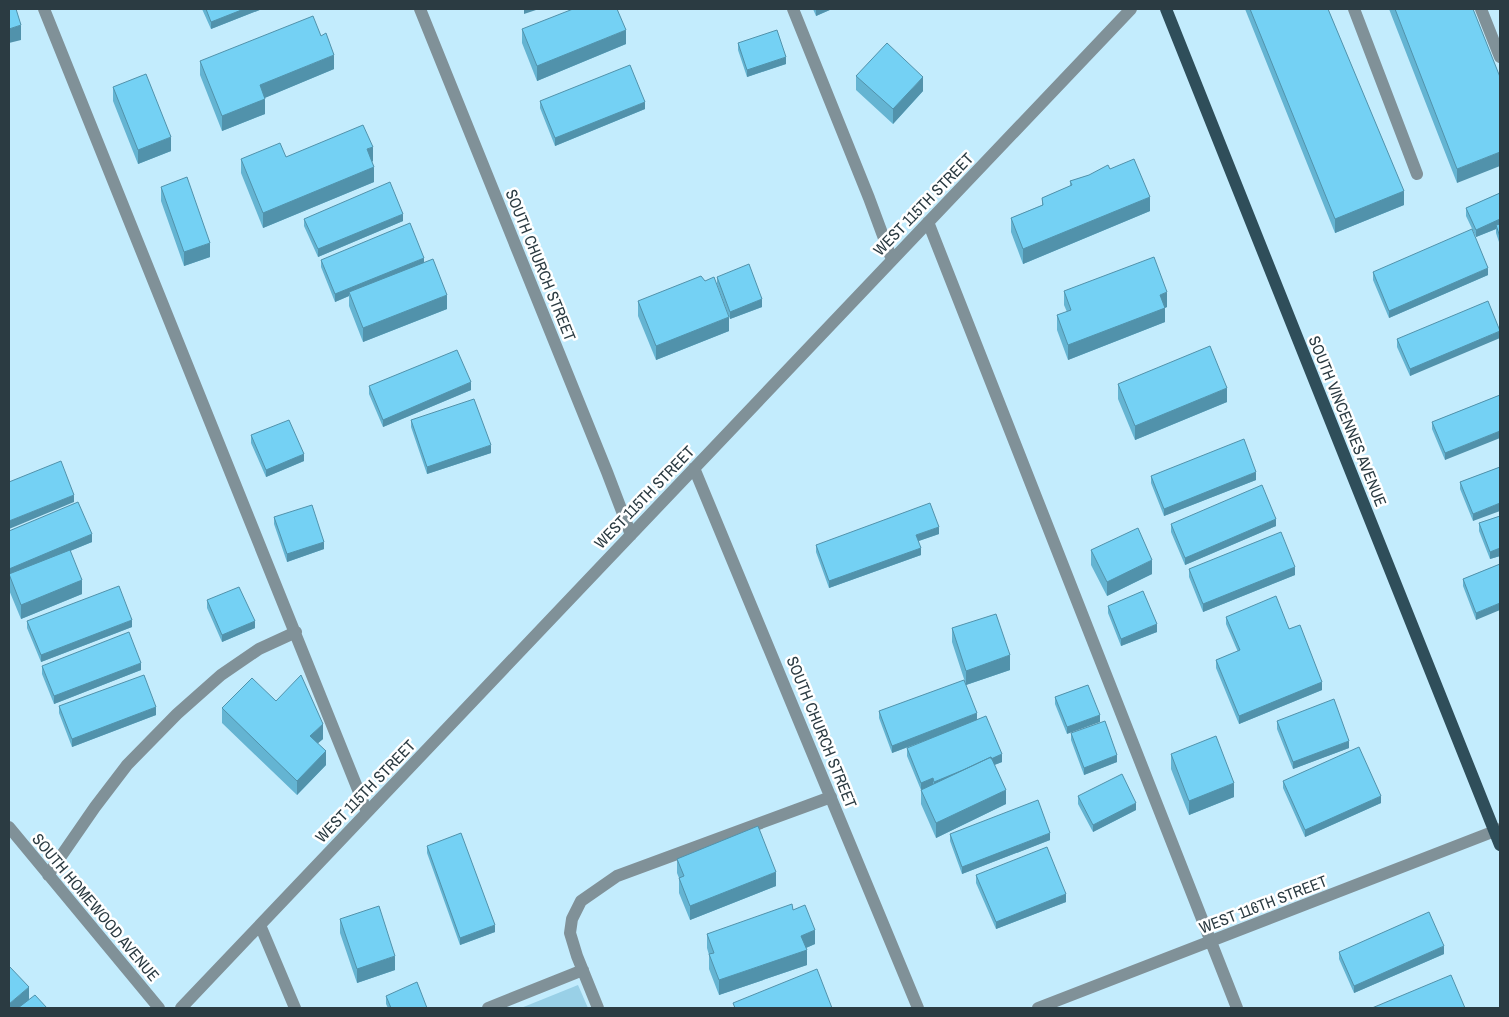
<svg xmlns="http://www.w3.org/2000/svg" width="1509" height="1017" font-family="'Archivo Narrow',sans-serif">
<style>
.green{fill:#99d0e7}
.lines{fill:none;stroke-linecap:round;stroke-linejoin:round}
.minor{stroke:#809198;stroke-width:12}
.major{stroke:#2f4e5a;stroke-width:12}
.wall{fill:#64b4d2}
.shaded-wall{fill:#5192ab}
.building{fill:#74d1f4;stroke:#5192ab}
.labels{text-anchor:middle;stroke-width:5;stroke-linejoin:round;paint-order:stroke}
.street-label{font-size:16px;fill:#2b3b42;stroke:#fff}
</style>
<rect width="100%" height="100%" fill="#c3ecfd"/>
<path class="green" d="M578 985 588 1008H521Z"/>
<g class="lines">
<path class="minor" d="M44 9 367 812
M420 9 607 472 631 535
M793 9 869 198 892 260
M1354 9 1417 174
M1481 9 1500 57
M928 222 1237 1008
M694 468 918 1008
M9 827 159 1008
M48 875 95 807 127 765 177 714 221 675 259 649 296 632
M260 925 295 1008
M181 1008 1131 9
M488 1008 583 970
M598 1008 577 956 570 933 572 919 581 901 617 876 831 797
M1038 1008 1500 829"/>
<path class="major" d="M1166 9 1500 845"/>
</g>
<path class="wall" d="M202 9H262L211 29Z
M813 9H832L816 16Z
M1245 9H1328L1404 205 1335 233Z
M1389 9H1473L1457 183Z
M522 29 626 44 537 81 522 43Z
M738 43 786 64 747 77 738 50Z
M200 61 334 69 264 98 265 114 222 131 200 75Z
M856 76 923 91 893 124 856 90Z
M113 87 171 151 138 164 113 101Z
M540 101 645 109 555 146 540 108Z
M286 157 373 161 372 162 374 182 263 228 241 173V159Z
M1110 169 1150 211 1023 264 1011 232V218L1042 205V198L1070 186V181Z
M161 187 210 257 184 266 161 201Z
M1500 193V245L1496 233V229L1476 237 1466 216V208Z
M304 219 403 221 318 257 304 226Z
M321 260 424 263 447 309 363 342 349 306V296L335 302 321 267Z
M1373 272 1488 275 1389 318 1373 280Z
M717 277 762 307 730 319 717 284Z
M1064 291 1167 307 1164 308 1165 322 1068 360 1057 330V315L1067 312 1064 305Z
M638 301 729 331 656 360 638 316Z
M1500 330 1410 376 1397 347V339Z
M1118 384 1227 402 1135 440 1118 399Z
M369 386 471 390 383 427 369 394Z
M1500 395 1445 460 1432 429V422Z
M411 420 491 453 427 474 411 427Z
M251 435 304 461 266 477 251 443Z
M1500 467 1473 521 1460 489V482Z
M1151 476 1256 480 1164 516 1151 483Z
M1500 516V556L1490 559 1479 531V523Z
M274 517 324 549 287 562 274 524Z
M1171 524 1276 526 1185 565 1171 532Z
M9 531 92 542 70 551 82 594 21 619 9 590Z
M939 534 918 541 921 555 829 588 816 552V545Z
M1091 550 1152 574 1107 596 1091 565Z
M1500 564 1476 620 1463 586V579Z
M1189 569 1295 575 1203 612 1189 577Z
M207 600 255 628 222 642 207 608Z
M1108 606 1157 632 1121 646 1108 613Z
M1226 617 1289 629 1322 690 1239 724 1216 668V660L1238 652 1226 624Z
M27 621 132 627 41 662 27 628Z
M952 628 1010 670 966 685 952 642Z
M42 666 141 670 54 704 42 674Z
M1088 685 1067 734 1055 704V697Z
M276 701 323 739 318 743 326 765 297 795 222 723V708Z
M59 706 156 715 72 747 59 713Z
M879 711 977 720 1002 762 994 765 1006 804 936 838 921 804V790L907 756V748L948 732 892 753 879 718Z
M1277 721 1349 748 1293 769 1277 729Z
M1071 733 1117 762 1084 775 1071 740Z
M1171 754 1234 797 1189 815 1171 769Z
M1283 781 1381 803 1305 837 1283 788Z
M1078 796 1136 810 1093 832 1078 804Z
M950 834 1050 840 962 874 950 841Z
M427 846 495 932 460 945 427 853Z
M677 859 776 886 690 920 679 893V878L677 873Z
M976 875 1066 902 996 929 976 883Z
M793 910 815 944 806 948 807 965 719 995 709 969V955L707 948V934Z
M340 919 395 970 357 983 340 933Z
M1339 952 1444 954 1354 993 1339 959Z
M386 996 427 1008H388L386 1004Z"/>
<path class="shaded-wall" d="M244 9H262L211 29V22Z
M524 9H539L524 14Z
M816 9H832L816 16Z
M21 25V40L9 43V29Z
M626 30V44L537 81V66Z
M334 55V69L260 100V85Z
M786 57V64L747 77V70Z
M923 77V91L893 124V109Z
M265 99V114L222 131V116Z
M645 102V109L555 146V138Z
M171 137V151L138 164V150Z
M373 147V161L367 163V149Z
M1500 152V166L1457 183V169Z
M374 167V182L263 228V213Z
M1404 191V205L1335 233V219Z
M1150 197V211L1023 264V249Z
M403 214V221L318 257V249Z
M1500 219V227L1496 225V229L1476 237V230Z
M210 243V257L184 266V252Z
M424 258V266L349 292V296L335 302V294Z
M1488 268V275L1389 318V311Z
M1167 292V307L1160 310V295Z
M447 295V309L363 342V328Z
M762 299V307L730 319V312Z
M1165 308V322L1068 360V345Z
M729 317V331L656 360V346Z
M1500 331V338L1410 376V369Z
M471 382V390L383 427V420Z
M1227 388V402L1135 440V426Z
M1500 431V438L1445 460V453Z
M491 445V453L427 474V467Z
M304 454V461L266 477V470Z
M1256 472V480L1164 516V509Z
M74 495V502L9 529V521Z
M1500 503V511L1473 521V514Z
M1276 519V526L1185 565V558Z
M939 527V534L916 542V535Z
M92 534V542L9 576V569Z
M324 542V549L287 562V554Z
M921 548V555L829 588V581Z
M1500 548V556L1490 559V552Z
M1152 560V574L1107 596V582Z
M1295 567V575L1203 612V604Z
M82 580V594L21 619V605Z
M1500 603V610L1476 620V613Z
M132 620V627L41 662V655Z
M255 621V628L222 642V635Z
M1157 624V632L1121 646V639Z
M1010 655V670L966 685V671Z
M141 663V670L54 704V696Z
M1322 682V690L1239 724V716Z
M156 707V715L72 747V739Z
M977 713V721L892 753V746Z
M1100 715V722L1067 734V727Z
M323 724V739L310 750V736Z
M1349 741V748L1293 769V762Z
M326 751V765L297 795V781Z
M1002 754V762L934 789V782Z
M1117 755V762L1084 775V768Z
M933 778V785L921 790V783Z
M1234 783V797L1189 815V801Z
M1006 790V804L936 838V823Z
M1381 796V803L1305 837V830Z
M1136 803V810L1093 832V825Z
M1050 833V840L962 874V867Z
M776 872V886L690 920V906Z
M1066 894V902L996 929V922Z
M495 925V932L460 945V938Z
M815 930V944L801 950V936Z
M1444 946V954L1354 993V986Z
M807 950V965L719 995V980Z
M395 956V970L357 983V969Z
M29 987V1001L20 1008H9V1004Z"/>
<path class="building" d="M9 9H16L21 25 9 29Z
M206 9H244L211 22Z
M573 9H617L626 30 537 66 522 29Z
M1250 9H1328L1404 191 1335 219Z
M1395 9H1473L1500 77V152L1457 169Z
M313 16 321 36 326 33 334 55 260 85 265 99 222 116 200 61Z
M777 30 786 57 747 70 738 43Z
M887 43 923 77 893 109 856 76Z
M630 65 645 102 555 138 540 101Z
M146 74 171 137 138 150 113 87Z
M363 125 373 147 367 149 374 167 263 213 241 159 280 143 286 157Z
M1134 159 1150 197 1023 249 1011 218 1043 205 1042 198 1072 185 1070 181 1089 175 1108 165 1110 169Z
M187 177 210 243 184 252 161 187Z
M390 182 403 214 318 249 304 219Z
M1500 193V219L1476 230 1466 208Z
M410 223 424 258 335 294 321 260Z
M1500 224V237L1496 225Z
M1472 229 1488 268 1389 311 1373 272Z
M1154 257 1167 292 1160 295 1165 308 1068 345 1057 315 1071 310 1064 291Z
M433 259 447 295 363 328 349 292Z
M749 264 762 299 730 312 717 277Z
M701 276 705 281 714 277 729 317 656 346 638 301Z
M1488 301 1500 331 1410 369 1397 339Z
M1210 346 1227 388 1135 426 1118 384Z
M457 350 471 382 383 420 369 386Z
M1500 395V431L1445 453 1432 422Z
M474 399 491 445 427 467 411 420Z
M289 420 304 454 266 470 251 435Z
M1244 439 1256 472 1164 509 1151 476Z
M61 461 74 495 9 521V482Z
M1500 467V503L1473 514 1460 482Z
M1262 485 1276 519 1185 558 1171 524Z
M78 502 92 534 9 569V531Z
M930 503 939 527 916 535 921 548 829 581 816 545Z
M312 505 324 542 287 554 274 517Z
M1500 516V548L1490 552 1479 523Z
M1138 528 1152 560 1107 582 1091 550Z
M1281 532 1295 567 1203 604 1189 569Z
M70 550 82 580 21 605 9 574Z
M1500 564V603L1476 613 1463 579Z
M119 586 132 620 41 655 27 621Z
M239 587 255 621 222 635 207 600Z
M1143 591 1157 624 1121 639 1108 606Z
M1276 596 1289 629 1300 625 1322 682 1239 716 1216 660 1240 650 1226 617Z
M996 614 1010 655 966 671 952 628Z
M129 632 141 663 54 696 42 666Z
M144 675 156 707 72 739 59 706Z
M301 675 323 724 310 736 326 751 297 781 222 708 252 678 276 701Z
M964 680 977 713 892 746 879 711Z
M1088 685 1100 715 1067 727 1055 697Z
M1334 699 1349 741 1293 762 1277 721Z
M986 716 1002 754 991 759V757L963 770 934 782 933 778 921 783 907 748Z
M1105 721 1117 755 1084 768 1071 733Z
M1216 736 1234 783 1189 801 1171 754Z
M1359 747 1381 796 1305 830 1283 781Z
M991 757 1006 790 936 823 921 790Z
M1122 774 1136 803 1093 825 1078 796Z
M1038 800 1050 833 962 867 950 834Z
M758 826 776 872 690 906 679 878 684 876 677 859Z
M461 833 495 925 460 938 427 846Z
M1047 847 1066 894 996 922 976 875Z
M792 904 793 910 805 905 815 930 801 936 807 950 719 980 709 954 714 953 707 934Z
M379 906 395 956 357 969 340 919Z
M1429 912 1444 946 1354 986 1339 952Z
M9 966 29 987 9 1004Z
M817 969 832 1008H735L733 1003Z
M1451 975 1465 1008H1372Z
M417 982 427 1008H391L386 996Z
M35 995 47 1008H18Z"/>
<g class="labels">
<g class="street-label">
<text transform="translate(923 204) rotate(-46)" y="6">WEST 115TH STREET</text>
<text transform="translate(541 265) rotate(68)" y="6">SOUTH CHURCH STREET</text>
<text transform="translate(1348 421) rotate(68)" y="6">SOUTH VINCENNES AVENUE</text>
<text transform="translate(644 497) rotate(-46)" y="6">WEST 115TH STREET</text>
<text transform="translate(822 732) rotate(68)" y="6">SOUTH CHURCH STREET</text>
<text transform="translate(365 791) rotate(-46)" y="6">WEST 115TH STREET</text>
<text transform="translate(1263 904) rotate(-21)" y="6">WEST 116TH STREET</text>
<text transform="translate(96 907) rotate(50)" y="6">SOUTH HOMEWOOD AVENUE</text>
</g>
</g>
<rect width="1509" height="1017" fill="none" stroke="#2b3b42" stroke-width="20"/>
</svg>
